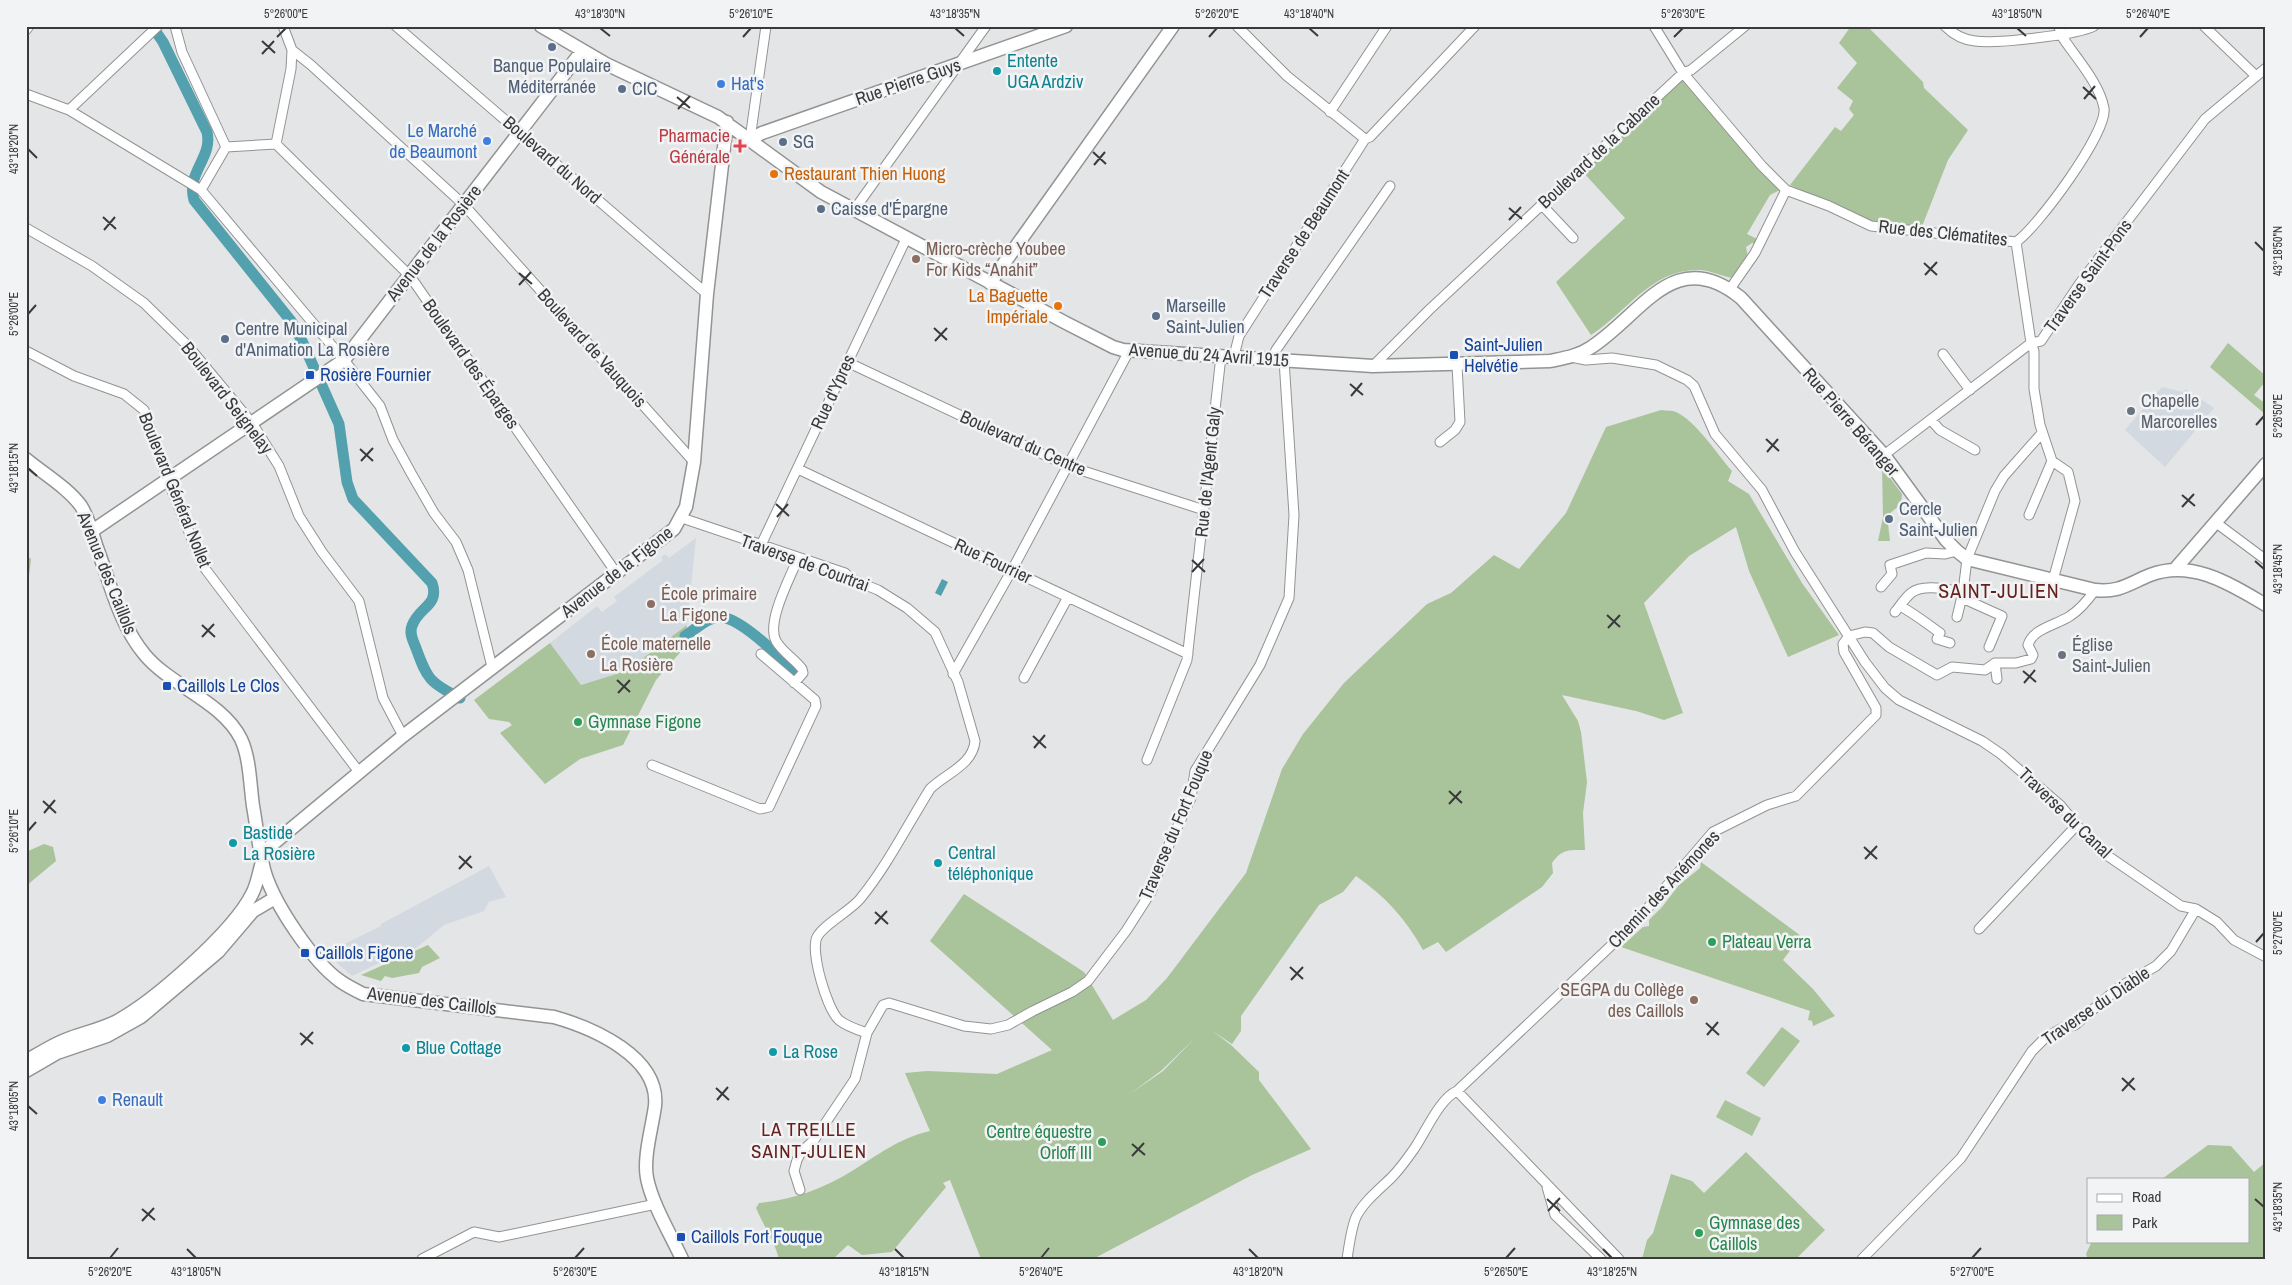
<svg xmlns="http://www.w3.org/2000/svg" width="2292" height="1285" font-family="'Archivo Narrow',sans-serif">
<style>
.built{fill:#d3d9e0}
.green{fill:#a9c39a;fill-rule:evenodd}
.water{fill:#53a0ae}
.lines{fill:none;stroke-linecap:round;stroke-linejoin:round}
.canal{stroke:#53a0ae;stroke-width:11}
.street-casing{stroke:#929393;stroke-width:11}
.secondary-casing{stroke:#929393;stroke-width:15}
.street{stroke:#fff;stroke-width:9}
.secondary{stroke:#fff;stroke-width:12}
.ticks{fill:none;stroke:#3a3a3b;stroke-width:2}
.service-dot{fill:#5c6f8a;stroke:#f2f3f4;stroke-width:2}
.culture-dot{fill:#0f9aa8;stroke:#f2f3f4;stroke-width:2}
.shop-dot{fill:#3f7fe0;stroke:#f2f3f4;stroke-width:2}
.health-dot{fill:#e0444e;stroke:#f2f3f4;stroke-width:2}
.food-dot{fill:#e8710a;stroke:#f2f3f4;stroke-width:2}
.education-dot{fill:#8d6e63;stroke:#f2f3f4;stroke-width:2}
.transit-dot{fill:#1a4fb4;stroke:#f2f3f4;stroke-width:2}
.worship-dot{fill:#6b7280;stroke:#f2f3f4;stroke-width:2}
.leisure-dot{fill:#2e9e5b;stroke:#f2f3f4;stroke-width:2}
.labels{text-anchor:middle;stroke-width:5;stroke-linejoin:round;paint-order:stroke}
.culture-label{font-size:18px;fill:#0d838f;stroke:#f2f3f4;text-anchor:start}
.service-label{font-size:18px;fill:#4e5e75;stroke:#f2f3f4;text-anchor:start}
.street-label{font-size:18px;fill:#3a3a3b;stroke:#f2f3f4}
.shop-label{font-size:18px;fill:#366cbe;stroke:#f2f3f4;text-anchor:start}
.health-label{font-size:18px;fill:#be3a42;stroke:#f2f3f4;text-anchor:end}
.food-label{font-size:18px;fill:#c56008;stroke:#f2f3f4;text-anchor:start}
.education-label{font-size:18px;fill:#785e54;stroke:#f2f3f4;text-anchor:start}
.transit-label{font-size:18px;fill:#164399;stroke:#f2f3f4;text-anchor:start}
.worship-label{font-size:18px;fill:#5b616d;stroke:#f2f3f4;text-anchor:start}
.leisure-label{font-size:18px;fill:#27864d;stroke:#f2f3f4;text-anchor:start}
.neighbourhood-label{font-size:19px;letter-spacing:1px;fill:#66211e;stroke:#f2f3f4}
.quarter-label{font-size:20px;letter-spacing:1px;fill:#66211e;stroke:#f2f3f4}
.neatline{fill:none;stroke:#3a3a3b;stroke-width:2}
.ticks-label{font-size:12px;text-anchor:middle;fill:#3a3a3b}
</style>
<rect width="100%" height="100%" fill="#e4e5e6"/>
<path class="built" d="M2162 387 2183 392 2186 389 2214 408 2165 467 2125 430Z
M696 538 687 625 626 671 581 685 550 643 597 606 602 612 617 601 614 597 663 560 661 557 665 554 669 558Z
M489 866 506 897 489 902 484 911 444 925 416 948 409 949 352 976 338 964 328 952 381 926V924Z"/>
<path class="green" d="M1851 26H1867L1923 82 1924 88 1968 130 1948 160 1921 229 1867 221 1790 185 1835 127 1841 131 1854 115 1849 109 1853 101 1837 88 1857 63 1839 43Z
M1683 78 1780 190 1770 195 1747 234 1759 240 1757 244 1752 243 1746 247 1748 258 1734 278C1723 277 1712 271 1701 270 1652 268 1628 311 1591 335L1556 282 1625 218 1583 172Z
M2228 343 2266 376V381L2254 395 2266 404V415L2210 367Z
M1661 410C1666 411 1672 410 1676 412 1696 421 1717 454 1732 471L1728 481 1749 494 1802 583 1839 635 1788 657 1749 571 1736 527 1689 556 1644 603 1683 713 1664 720 1636 711 1562 695 1578 721 1581 732 1587 782 1583 813 1585 850C1568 850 1562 849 1552 863L1553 873 1542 887 1446 952 1438 942 1423 950C1406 919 1385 896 1356 876L1343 892 1319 905 1241 1016V1031L1232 1044 1211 1030 1231 1045 1259 1072V1080L1311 1149 1252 1175 1093 1259H981L950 1180 943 1183 946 1187 892 1252 862 1255 848 1245 833 1259H779C775 1242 763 1225 756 1208L759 1203C792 1200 823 1189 852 1171 878 1155 899 1138 930 1131L905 1073 927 1071 997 1074 1052 1050 930 941 964 894 1084 972 1113 1020 1146 1000 1167 978 1246 873 1282 769 1303 734 1344 683 1427 604 1451 593 1494 555 1519 569 1566 513 1606 427ZM1196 1037 1163 1071 1130 1094 1162 1070Z
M1882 467 1902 494 1901 504 1887 516 1890 541H1878L1883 517Z
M26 555 31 559 26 601Z
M687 625 684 648 656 680 623 745 580 759 545 784 500 733 512 725 509 722 489 719 474 700 550 643 581 685 626 671Z
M44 844 53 847 56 861 26 886V852Z
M1701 862 1801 936 1783 960 1813 989 1835 1016 1813 1026 1812 1021 1808 1020 1810 1011 1621 947 1643 927 1649 926V920L1662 907 1679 885 1700 868Z
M428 945 440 958 422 967 419 973 392 978 385 976 381 981 361 975Z
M1782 1027 1800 1041 1764 1087 1746 1073Z
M1725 1100 1761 1118 1752 1136 1716 1117Z
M2208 1145 2231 1146 2254 1172 2266 1162V1259H2088L2086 1254 2092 1241H2248V1179H2162Z
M1746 1152 1825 1230 1796 1259H1642L1647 1240 1653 1233 1671 1174 1692 1181 1704 1193Z"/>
<path class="water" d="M942 579 948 582 941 596 935 593Z"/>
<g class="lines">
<path class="canal" d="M152 26 163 42 207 132C213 158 186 172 194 200L291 321 302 341 339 424 347 482 353 499 432 583C440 606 418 607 412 626 409 633 413 641 416 648 427 679 430 683 460 698
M685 636C695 630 706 618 718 617 739 615 780 658 796 672"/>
<g class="street-casing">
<path id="street" d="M175 26 182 52 226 147 201 190
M396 26 707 294
M1237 26 1287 76 1365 139
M1654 26 1683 73 1762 166 1786 190 1829 206 1871 226 2016 242
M1945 26C1953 34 1964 40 1975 41 1994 44 2078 35 2094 26
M2204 26 2256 76
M26 30 29 26
M292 50 311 65 464 205 694 462
M26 94 69 110 201 190 344 360 380 406 393 440 411 473 434 513 456 542 468 570 492 667
M69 110 158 26
M1330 112 1387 26
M750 139 766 26
M1365 139 1370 137 1475 26
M276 144 291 69 292 50 283 26
M226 147 276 144 410 276 617 574
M1541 204 1573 238
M854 210 986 26
M26 228 92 266 144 303 189 347 252 423 279 466 299 516 322 552 359 601 383 698 403 736
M2016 242 2031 343 2034 351V389L2040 425 2052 461 2068 472 2075 501 2053 580
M2016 242C2037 228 2108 132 2104 108 2099 82 2075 57 2061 35L2059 26
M1730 289 1755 253 1786 190
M26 351 74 376 124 394 144 410 168 481 203 566 359 772
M1943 354 1970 390
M1234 356 1239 336 1365 139
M1571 357 1586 360 1612 358 1656 365 1687 380 1694 386 1715 434 1762 490 1795 552 1865 662 1885 688 1899 700 1982 741 2001 754 2061 806 2089 840 2105 854 2181 906 2196 909
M1272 359 1276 350 1390 186
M847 362 1068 466 1204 510
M1373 366 1429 310 1683 73 1691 70 1745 26
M1931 420 1940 430 1975 450
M1440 442 1455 430 1460 422 1457 365
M1884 455 2031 343 2041 341 2080 283 2205 119 2266 68
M798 469 1188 654
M2029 515 2052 461
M682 518 845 573 851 579 878 590 907 608 935 632 958 682 975 741C973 765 945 774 930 789 907 826 887 866 860 899 849 912 824 924 817 937 810 952 827 1009 839 1020 846 1026 858 1030 867 1033
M2215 522 2266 560
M761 545 906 239
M1881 587 1892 574 1890 565 1926 553 1945 554 1957 551
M1962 598 2002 616 1989 647
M1900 606C1915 614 1926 623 1940 633L1937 639 1950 643
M1895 612C1900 606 1905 598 1911 593 1924 583 1949 590 1963 592
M1957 617 1963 592 1967 559 1995 491 2004 476 2042 433
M1849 636 1865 632 1873 633 1889 647 1937 675 1952 667 1985 670 1995 663
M1995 663H2016L2031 659 2033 655 2028 645C2033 628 2057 625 2070 616 2081 609 2088 600 2095 590
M1995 663 1997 679
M953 674 1012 570 1129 351
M1024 678 1068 597
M794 683 803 673 802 669C795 659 783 653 776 641 766 622 790 578 798 558
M1147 760 1187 660 1221 356
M652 765 760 809 769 807 816 706 815 700 761 654
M1979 929 2077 825
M1457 1091 1619 1259
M1547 1187 1555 1215 1601 1259
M800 1190 794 1171 797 1160 801 1152 814 1140 855 1079 867 1033 883 1005 889 1003 964 1026 991 1029 1008 1025 1033 1011 1072 992 1088 981 1126 931 1151 892 1167 849 1191 798 1195 771 1260 665 1289 598 1294 515 1284 360
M422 1259 474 1232 499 1237 656 1204
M1347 1259C1349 1246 1351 1229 1356 1217 1364 1201 1380 1189 1392 1177 1400 1169 1407 1159 1414 1149 1425 1133 1440 1098 1457 1091L1634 924 1713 832 1767 805 1796 796 1876 715V708L1844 652 1843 644 1849 636
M1862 1259 1961 1158 2032 1051 2045 1038 2064 1027 2075 1025 2118 988 2156 966 2171 951 2196 909 2217 922 2234 940 2266 957"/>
</g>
<g class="secondary-casing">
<path id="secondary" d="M541 26 606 64 718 117 821 192 1066 323 1113 347 1123 350 1373 366 1550 361C1564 358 1578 356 1590 348 1641 316 1674 243 1741 298L1884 455 1946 540 1957 551 1967 559 2095 590C2119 593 2130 583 2150 575 2192 559 2230 584 2266 605
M750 139 762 133 1066 26
M990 283 1173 26
M26 459C44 474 68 488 81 506 88 517 92 532 96 545 110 582 119 624 145 655 171 686 223 702 241 739 250 758 250 785 253 806 257 828 259 852 265 873 275 905 313 962 340 981 347 986 355 990 363 994L554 1017C593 1028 660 1057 655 1106 652 1128 643 1158 647 1178 652 1204 671 1235 682 1259
M92 531 344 360 582 51
M2176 568 2266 464
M262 853 403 736 674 529 686 507 694 462 707 294 727 122
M26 1061C40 1053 55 1043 70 1038 86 1032 102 1029 117 1021 154 1001 233 932 252 894 257 885 259 872 262 862
M26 1071 57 1053 107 1036 141 1017 218 952 253 911 275 898"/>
</g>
<use href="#street" class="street"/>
<use href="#secondary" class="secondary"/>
</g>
<path class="ticks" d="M600 28 610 36M955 28 964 36M1309 28 1318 36M2017 28 2026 36M277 37 286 28M743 37 751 28M1209 37 1217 28M1674 37 1683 28M2140 37 2148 28M262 41 275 53M262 54 274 41M2083 87 2096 99M677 97 690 108M2084 99 2095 86M678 109 690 96M28 149 37 158M1093 152 1106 164M1094 165 1105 152M1509 208 1522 219M103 217 116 229M1509 220 1521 207M104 230 115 217M2255 242 2264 251M1924 263 1937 275M519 273 532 284M1925 275 1937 262M519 285 531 272M28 314 36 305M934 328 947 340M935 341 947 328M1350 384 1363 395M1351 396 1362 383M2256 425 2264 416M1766 439 1779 451M360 449 373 461M1767 452 1778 439M361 461 373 448M28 468 37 476M2182 495 2195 506M776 504 789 516M2182 507 2194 494M777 517 788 504M1192 560 1205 572M2255 561 2264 569M1192 572 1204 559M1607 615 1620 627M202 625 215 637M1608 628 1620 615M202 637 214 624M2023 671 2036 682M617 680 630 692M2024 683 2035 670M618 693 630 680M1033 736 1046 748M1034 748 1045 735M1449 791 1462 803M43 801 56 813M1449 804 1461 791M44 813 55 800M28 831 36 822M1864 847 1877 859M459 856 472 868M1865 859 1877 846M459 869 471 856M875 912 888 924M875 924 887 911M2256 942 2264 933M1290 967 1303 979M1291 980 1303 967M1706 1023 1719 1035M300 1033 313 1044M1707 1035 1718 1022M301 1045 313 1032M2122 1078 2135 1090M716 1088 729 1100M2122 1091 2134 1078M717 1100 728 1087M28 1106 37 1114M1132 1144 1145 1155M1132 1156 1144 1143M1547 1199 1560 1211M2255 1199 2264 1207M142 1209 155 1220M1548 1211 1560 1198M142 1221 154 1208M187 1249 196 1258M895 1249 904 1258M1249 1249 1258 1258M1603 1249 1612 1258M110 1258 118 1248M575 1258 584 1248M1041 1258 1049 1248M1506 1258 1515 1248M1972 1258 1981 1248"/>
<g class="service-dot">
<circle cx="552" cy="47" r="5"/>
<circle cx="622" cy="89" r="5"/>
<circle cx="783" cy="142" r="5"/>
<circle cx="821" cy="209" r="5"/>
<circle cx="1156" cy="316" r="5"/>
<circle cx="225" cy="339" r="5"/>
<circle cx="1889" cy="519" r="5"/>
</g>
<g class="culture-dot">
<circle cx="997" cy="71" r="5"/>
<circle cx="233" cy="843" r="5"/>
<circle cx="938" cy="863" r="5"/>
<circle cx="406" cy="1048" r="5"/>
<circle cx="773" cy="1052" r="5"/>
</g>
<g class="shop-dot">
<circle cx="721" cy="84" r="5"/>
<circle cx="487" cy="141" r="5"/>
<circle cx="102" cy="1100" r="5"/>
</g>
<path class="health-dot" d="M737.5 138.5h5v5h5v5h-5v5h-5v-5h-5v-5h5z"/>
<g class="food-dot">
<circle cx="774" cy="174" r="5"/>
<circle cx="1058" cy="306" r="5"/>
</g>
<g class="education-dot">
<circle cx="916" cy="259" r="5"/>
<circle cx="651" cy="604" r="5"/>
<circle cx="591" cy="654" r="5"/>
<circle cx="1694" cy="1000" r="5"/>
</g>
<g class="transit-dot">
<rect x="1449" y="350" width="10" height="10" rx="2.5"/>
<rect x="305" y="370" width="10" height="10" rx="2.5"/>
<rect x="162" y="681" width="10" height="10" rx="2.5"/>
<rect x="300" y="948" width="10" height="10" rx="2.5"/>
<rect x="676" y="1232" width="10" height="10" rx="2.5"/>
</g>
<g class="worship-dot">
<circle cx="2131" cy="411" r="5"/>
<circle cx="2062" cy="655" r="5"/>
</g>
<g class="leisure-dot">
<circle cx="578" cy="722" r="5"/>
<circle cx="1712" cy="942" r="5"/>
<circle cx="1102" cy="1142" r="5"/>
<circle cx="1699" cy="1233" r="5"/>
</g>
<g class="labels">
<g class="culture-label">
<text x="1007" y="67">Entente<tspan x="1007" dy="21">UGA Ardziv</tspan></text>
<text x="243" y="839">Bastide<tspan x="243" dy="21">La Rosière</tspan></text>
<text x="948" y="859">Central<tspan x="948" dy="21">téléphonique</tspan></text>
<text x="416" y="1054">Blue Cottage</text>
<text x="783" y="1058">La Rose</text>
</g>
<g class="service-label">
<text x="552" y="72" text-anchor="middle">Banque Populaire<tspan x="552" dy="21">Méditerranée</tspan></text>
<text x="632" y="95">CIC</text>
<text x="793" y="148">SG</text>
<text x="831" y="215">Caisse d'Épargne</text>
<text x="1166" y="312">Marseille<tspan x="1166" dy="21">Saint-Julien</tspan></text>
<text x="235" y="335">Centre Municipal<tspan x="235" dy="21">d'Animation La Rosière</tspan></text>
<text x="1899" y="515">Cercle<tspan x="1899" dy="21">Saint-Julien</tspan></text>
</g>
<g class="street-label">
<text transform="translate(908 82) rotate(-19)" y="6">Rue Pierre Guys</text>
<text transform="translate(1599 151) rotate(-43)" y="6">Boulevard de la Cabane</text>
<text transform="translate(552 160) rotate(41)" y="6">Boulevard du Nord</text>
<text transform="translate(1943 233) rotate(6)" y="6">Rue des Clématites</text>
<text transform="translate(1304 234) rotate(-57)" y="6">Traverse de Beaumont</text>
<text transform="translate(434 243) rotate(-52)" y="6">Avenue de la Rosière</text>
<text transform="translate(2088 276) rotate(-54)" y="6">Traverse Saint-Pons</text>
<text transform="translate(592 348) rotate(48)" y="6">Boulevard de Vauquois</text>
<text transform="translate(1209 355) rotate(4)" y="6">Avenue du 24 Avril 1915</text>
<text transform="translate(471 364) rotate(55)" y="6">Boulevard des Éparges</text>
<text transform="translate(833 392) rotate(-65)" y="6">Rue d'Ypres</text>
<text transform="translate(227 398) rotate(52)" y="6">Boulevard Seignelay</text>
<text transform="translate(1851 422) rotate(49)" y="6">Rue Pierre Béranger</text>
<text transform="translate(1023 443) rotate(24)" y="6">Boulevard du Centre</text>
<text transform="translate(1208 472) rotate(-84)" y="6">Rue de l'Agent Galy</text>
<text transform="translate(175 490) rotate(68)" y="6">Boulevard Général Nollet</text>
<text transform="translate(993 561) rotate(25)" y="6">Rue Fourrier</text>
<text transform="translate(805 563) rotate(20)" y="6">Traverse de Courtrai</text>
<text transform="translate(617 572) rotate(-38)" y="6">Avenue de la Figone</text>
<text transform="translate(107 573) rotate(68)" y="6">Avenue des Caillols</text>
<text transform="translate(2065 813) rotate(44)" y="6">Traverse du Canal</text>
<text transform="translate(1176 825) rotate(-67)" y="6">Traverse du Fort Fouque</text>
<text transform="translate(1664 889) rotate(-47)" y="6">Chemin des Anémones</text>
<text transform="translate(432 1001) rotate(7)" y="6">Avenue des Caillols</text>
<text transform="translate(2096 1006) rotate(-34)" y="6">Traverse du Diable</text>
</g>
<g class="shop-label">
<text x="731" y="90">Hat's</text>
<text x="477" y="137" text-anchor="end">Le Marché<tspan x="477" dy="21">de Beaumont</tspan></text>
<text x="112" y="1106">Renault</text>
</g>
<g class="health-label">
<text x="730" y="142">Pharmacie<tspan x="730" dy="21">Générale</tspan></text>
</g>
<g class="food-label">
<text x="784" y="180">Restaurant Thien Huong</text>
<text x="1048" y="302" text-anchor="end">La Baguette<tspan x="1048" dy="21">Impériale</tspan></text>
</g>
<g class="education-label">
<text x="926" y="255">Micro-crèche Youbee<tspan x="926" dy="21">For Kids “Anahit”</tspan></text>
<text x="661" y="600">École primaire<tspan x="661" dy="21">La Figone</tspan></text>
<text x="601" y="650">École maternelle<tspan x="601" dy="21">La Rosière</tspan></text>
<text x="1684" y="996" text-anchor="end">SEGPA du Collège<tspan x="1684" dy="21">des Caillols</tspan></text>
</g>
<g class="transit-label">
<text x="1464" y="351">Saint-Julien<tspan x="1464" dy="21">Helvétie</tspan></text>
<text x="320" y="381">Rosière Fournier</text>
<text x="177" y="692">Caillols Le Clos</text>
<text x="315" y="959">Caillols Figone</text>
<text x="691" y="1243">Caillols Fort Fouque</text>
</g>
<g class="worship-label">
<text x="2141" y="407">Chapelle<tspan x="2141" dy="21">Marcorelles</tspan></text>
<text x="2072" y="651">Église<tspan x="2072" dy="21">Saint-Julien</tspan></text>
</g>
<g class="leisure-label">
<text x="588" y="728">Gymnase Figone</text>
<text x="1722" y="948">Plateau Verra</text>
<text x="1092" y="1138" text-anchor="end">Centre équestre<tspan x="1092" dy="21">Orloff III</tspan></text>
<text x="1709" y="1229">Gymnase des<tspan x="1709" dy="21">Caillols</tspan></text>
</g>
<g class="neighbourhood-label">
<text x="809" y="1136">LA TREILLE<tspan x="809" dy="22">SAINT-JULIEN</tspan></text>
</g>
<g class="quarter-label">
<text x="1999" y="598">SAINT-JULIEN</text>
</g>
</g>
<rect width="2292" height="1285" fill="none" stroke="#f2f3f4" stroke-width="55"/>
<rect x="2087" y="1178" width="162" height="65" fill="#f2f3f4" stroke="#a8a9aa"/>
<rect x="2097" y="1194" width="25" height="8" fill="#ffffff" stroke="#a8a9aa"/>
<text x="2132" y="1202" font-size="15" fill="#3a3a3b">Road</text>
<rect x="2097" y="1215" width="25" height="15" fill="#a9c39a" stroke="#a8a9aa"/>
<text x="2132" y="1228" font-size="15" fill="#3a3a3b">Park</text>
<rect x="28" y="28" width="2236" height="1230" class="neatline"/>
<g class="ticks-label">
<text x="286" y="18">5°26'00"E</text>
<text x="600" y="18">43°18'30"N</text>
<text x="751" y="18">5°26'10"E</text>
<text x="955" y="18">43°18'35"N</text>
<text x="1217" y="18">5°26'20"E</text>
<text x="1309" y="18">43°18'40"N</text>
<text x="1683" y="18">5°26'30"E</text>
<text x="2017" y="18">43°18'50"N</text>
<text x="2148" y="18">5°26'40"E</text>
<text transform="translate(14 149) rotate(-90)" y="4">43°18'20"N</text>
<text transform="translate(2278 251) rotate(-90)" y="4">43°18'50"N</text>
<text transform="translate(14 314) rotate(-90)" y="4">5°26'00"E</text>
<text transform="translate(2278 416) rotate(-90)" y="4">5°26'50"E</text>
<text transform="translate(14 468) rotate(-90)" y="4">43°18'15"N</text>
<text transform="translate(2278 569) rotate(-90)" y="4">43°18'45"N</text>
<text transform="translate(14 831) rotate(-90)" y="4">5°26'10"E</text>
<text transform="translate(2278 933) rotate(-90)" y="4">5°27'00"E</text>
<text transform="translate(14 1106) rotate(-90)" y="4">43°18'05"N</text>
<text transform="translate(2278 1207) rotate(-90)" y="4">43°18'35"N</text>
<text x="110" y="1276">5°26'20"E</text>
<text x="196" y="1276">43°18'05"N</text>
<text x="575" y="1276">5°26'30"E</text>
<text x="904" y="1276">43°18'15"N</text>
<text x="1041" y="1276">5°26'40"E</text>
<text x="1258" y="1276">43°18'20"N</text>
<text x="1506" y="1276">5°26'50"E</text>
<text x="1612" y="1276">43°18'25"N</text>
<text x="1972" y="1276">5°27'00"E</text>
</g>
</svg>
